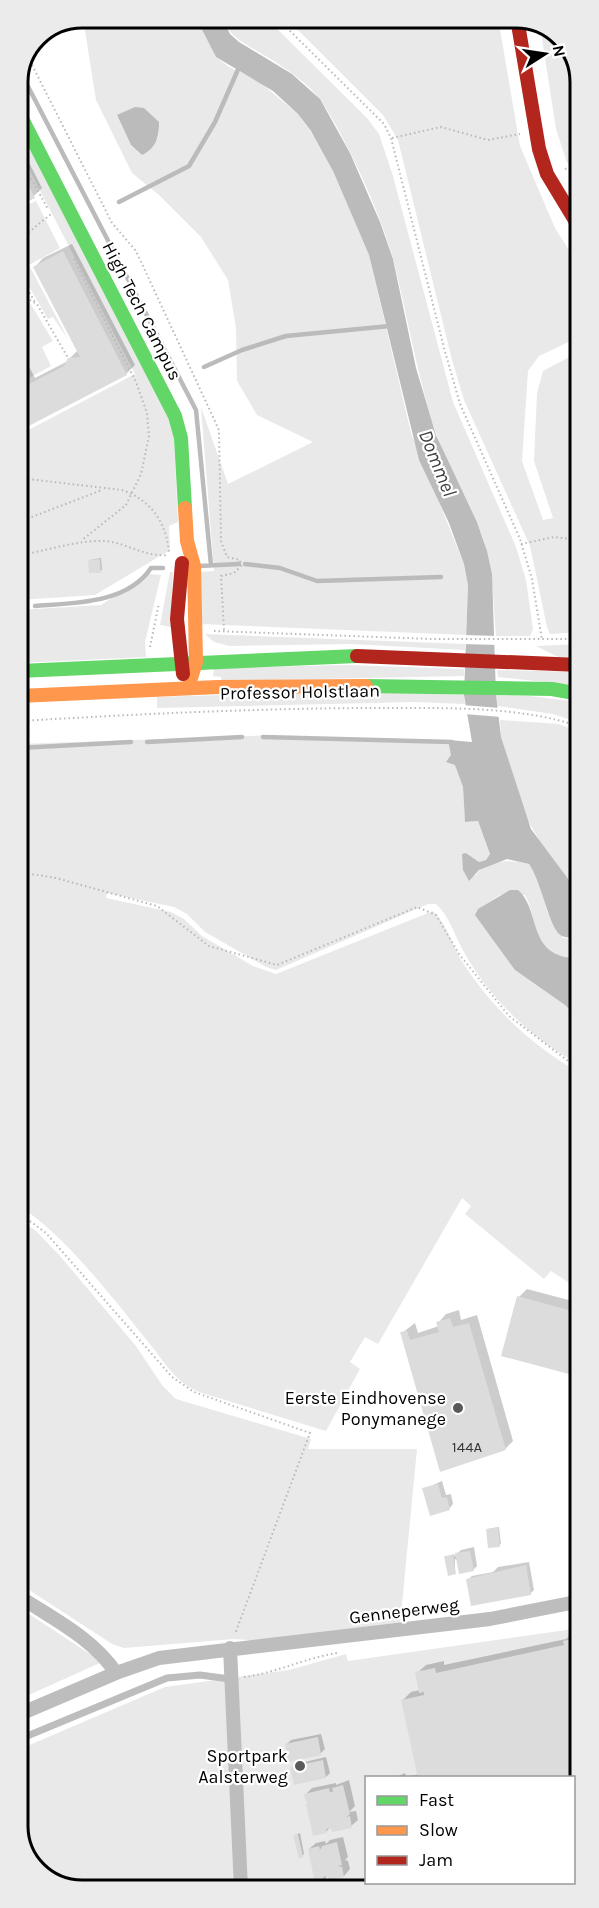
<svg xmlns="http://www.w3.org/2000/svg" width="599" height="1908" font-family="Karla,sans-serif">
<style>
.green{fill:#e9e9e9;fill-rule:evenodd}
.water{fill:#bbb}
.pier{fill:#fff}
.shadow{fill:#0003}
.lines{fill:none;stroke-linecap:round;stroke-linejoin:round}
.stream{stroke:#bbb;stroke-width:4.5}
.building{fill:#dcdcdc}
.path{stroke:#b8b8b8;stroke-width:2;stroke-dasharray:1.5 3;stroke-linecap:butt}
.lane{stroke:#bdbdbd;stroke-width:7}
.street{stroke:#bdbdbd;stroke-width:14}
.fast{stroke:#63d668;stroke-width:14}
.slow{stroke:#ff974d;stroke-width:14}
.jam{stroke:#b3261e;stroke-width:14}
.poi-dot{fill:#595959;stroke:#fff;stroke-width:2}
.labels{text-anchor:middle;stroke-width:4.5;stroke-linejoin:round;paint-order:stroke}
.number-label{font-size:15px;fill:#373737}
.street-label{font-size:18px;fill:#000;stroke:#fff}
.poi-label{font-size:18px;fill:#000;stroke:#fff;text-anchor:end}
.water-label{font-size:20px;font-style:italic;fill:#3f3f3f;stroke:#fff}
.rim{fill:none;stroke:#000;stroke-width:3}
</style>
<rect width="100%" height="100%" fill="#fff"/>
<path class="green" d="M83 18H196L216 57 229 67 256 79 298 114 319 143 333 171 369 255 411 433 464 564 468 585 466 635 200 624 198 572 214 571 201 407 228 484 313 442 257 415 237 381 236 328 228 280 201 237 159 195 132 173 96 100ZM117 115 159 128 158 138 142 155 131 145Z
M222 18H266L367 118 379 134 393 176 453 402 516 547 526 580 533 629 530 636H496C493 597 493 557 476 520 462 487 443 456 432 421 416 368 407 315 394 262 381 215 348 141 321 101 309 83 286 69 269 58 249 45 232 41 222 18Z
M286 18H498L520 146 555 228 579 266V337L539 356 528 371 522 461 543 520 553 518 534 461 537 393 543 371 579 352 580 632 550 634 547 627 530 546 464 400 452 360 398 140 383 115Z
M540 26 559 34 579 66V159L567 163 556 129Z
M18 125 167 409 174 439 178 522 169 526 170 550 95 595 19 600V435L135 374 18 148Z
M36 201 60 248 29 265 69 341 53 317 48 319 18 268V209Z
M18 283 53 341 42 347 51 366 27 379 18 363Z
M170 572H173L171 627 160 625Z
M149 574 161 575 145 642 146 657 19 663V610L101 605Z
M205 634 465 644V650L350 644 229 646 214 642Z
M580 644V659L558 657 536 646Z
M348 665 464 669V676L221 681V677L213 676 214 668Z
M497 670 580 672V686L498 677Z
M348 691 464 695 465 704 414 702 157 708V697Z
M496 695 529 696 580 702V723L553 714 497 706Z
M500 720 559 724 580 732V895L546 852 525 815 501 737Z
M274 735 281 738 448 740 463 787 465 822 478 821 490 854 486 860 479 862 466 853 475 876C486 858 512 860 529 864L537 875 547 911 563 938 580 940V958C574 957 566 958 560 956 532 947 537 916 525 895H500L479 909 515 970 565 1005 574 1014 579 1028 580 1065C533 1040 490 999 464 952 454 935 450 917 436 904H428L276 970 266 967 205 932 187 914 174 907 107 893 106 898 171 912 184 919 202 936 253 966 276 974 433 911C447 924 452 946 463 963 492 1008 533 1047 580 1073V1299L571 1297 574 1286 551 1271 544 1279 465 1214 471 1206 462 1198 378 1344 365 1337 350 1362 360 1369 326 1431 199 1392C173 1381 163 1359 145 1338 113 1298 62 1232 19 1206V744Z
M19 1219 36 1231 60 1256 136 1346 162 1385 176 1399 311 1439 308 1449H417L400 1625 265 1641 234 1639 124 1648 112 1644 20 1584Z
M20 1608 102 1662 20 1699Z
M581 1628V1826L574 1847V1778H366V1882L541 1883 533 1888 78 1890 40 1874 20 1842V1749L165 1687 289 1670 346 1654 348 1661Z"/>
<path class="water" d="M196 18H222L230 34 239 42 292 74 320 99 350 153 380 222 393 259 416 368 436 435 477 522 487 551 492 574 496 695 501 737 531 829 580 895V940C574 936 567 939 562 936 549 930 542 882 529 864L507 859 479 870 469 881 463 870 462 854 466 853 479 862 486 860 490 854 478 821 465 822 463 787 455 765 446 762 451 755 448 740 472 742 464 695 468 585 464 564 449 523 419 460 369 255 333 171 311 131 298 114 273 91 216 57Z
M135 107 144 108 159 122C159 138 156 148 142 155L131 145 117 115Z
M510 890H518C539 908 529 946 561 956 566 958 574 957 580 958V1041L574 1014 565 1005 515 970 475 915 478 909Z"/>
<path class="pier" d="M463 635 499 636V645L462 644Z
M462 705 500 708 501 717 464 714Z"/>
<path class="shadow" d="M18 141 42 188 34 196 18 205Z
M72 244 135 365 126 374 19 429 18 345 35 378 66 362 78 350 35 267 43 258Z
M101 558 102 570 100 571 90 560Z
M527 1289 580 1303V1376L503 1355 519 1297Z
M459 1310 461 1320 477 1315 513 1441 505 1449 402 1333 415 1323 418 1333 439 1326 438 1323 446 1314Z
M442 1481 446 1495 451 1494 453 1504 449 1509 424 1489Z
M499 1527 501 1544 499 1545 488 1529Z
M474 1547 477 1566 473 1570 455 1559V1573L446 1557 454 1554V1556L461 1550Z
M529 1562 534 1590 530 1594 468 1580 472 1576 493 1572 498 1567Z
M581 1631V1826L574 1847V1778H394L405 1773 406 1777 419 1774 403 1700 411 1692 420 1690 417 1673 426 1665 444 1661V1665L566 1639 573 1633Z
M20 1637 29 1658 20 1664Z
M321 1734 325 1749 321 1753 287 1744 291 1740Z
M326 1757 330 1773 326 1777 292 1768 296 1764Z
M349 1780 355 1806 349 1812 356 1811 358 1820 351 1826 332 1825 326 1832 308 1804 314 1798 306 1794 312 1788 336 1783V1785Z
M300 1833 304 1854 302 1856 295 1835Z
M343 1837 348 1857 345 1860 348 1861 350 1869 344 1876 329 1874 324 1880 309 1849 316 1843 325 1841 326 1844 330 1840Z"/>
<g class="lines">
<path class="stream" d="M21 73 196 410 211 565
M119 202 189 166 215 122 240 65
M204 367 242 350 286 336 390 326
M245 564 280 568 317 581 441 577
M199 566 239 564
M35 606C74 603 127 604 151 568H163
M263 737 452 742
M147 742 242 737
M19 748 131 742"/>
</g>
<path class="building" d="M18 165 35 198 18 206Z
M63 251 127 375 19 431 18 369 27 385 64 366 68 358 80 357 33 267Z
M100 559 101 573H89L88 560Z
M517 1296 580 1313V1377L501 1356Z
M450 1318 453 1327 469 1323 506 1450 440 1472 400 1332 407 1331 410 1340 439 1332 436 1322Z
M438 1484 442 1498 447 1497 450 1510 430 1516 422 1488Z
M498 1527 500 1547 488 1548 486 1529Z
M470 1551 474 1571 459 1574 455 1553Z
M453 1555 456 1574 448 1576 444 1556Z
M526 1565 531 1595 471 1606 466 1579Z
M581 1637V1826L574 1846V1778H418L401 1700 424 1695V1692L419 1693 415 1672 435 1668 436 1673 564 1645 563 1641Z
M318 1737 321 1755 289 1762 285 1744Z
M323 1760 326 1778 294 1785 290 1767Z
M343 1785 350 1814 346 1817 350 1816 352 1828 332 1832 331 1828 326 1829 327 1833 313 1836 306 1804 310 1803 306 1802 304 1794 329 1788 330 1792H333L332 1788Z
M298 1834 303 1857 299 1859 293 1835Z
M337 1842 342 1865 338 1866 342 1867 344 1877 329 1880 328 1876 323 1877 324 1881 315 1883 308 1849 319 1846 320 1850 322 1846Z
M376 1882H510V1883L489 1888 372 1889Z"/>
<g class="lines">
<path class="path" d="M277 18 384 124 391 138 444 348 460 404 520 539 532 579 542 640
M28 57 112 223 136 251 219 430 221 541 227 557 240 560 241 566 234 573 221 576 224 630
M392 138 441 127 488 140 520 134
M18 155 48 209
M565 169 579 164
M18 241 51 214
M74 259 136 382 147 413 149 436 141 474 126 505 82 540
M18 273 35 302
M18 293 37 304 68 358
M19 478 122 490C151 500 167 523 169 554
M19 522 102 490
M521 544 554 537 579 540
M19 555C48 551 75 540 105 541 127 543 144 557 168 555
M214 631 433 639H580
M150 647 159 603
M19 721C140 714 261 708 382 708 442 708 524 706 580 727
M19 872 56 878 157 906 209 946 277 965 417 907 436 915 459 954 509 1016 580 1070
M19 1213 46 1233 172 1377 194 1392 310 1433 235 1634
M244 1677C276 1673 305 1658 337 1653"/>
<path class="lane" d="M20 1739 167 1678 200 1675 230 1679"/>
<path class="street" d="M20 1597C52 1618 94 1639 116 1673
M230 1648 241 1889
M20 1714 116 1673 159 1658 490 1619 581 1601"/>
<path class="fast" d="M18 111 175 416 181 438 185 508
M19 671 357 656
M366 686 552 689 580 694"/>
<path class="slow" d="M185 508 187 541 194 566 196 662 188 688
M19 696 218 687 366 686"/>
<path class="jam" d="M517 18 539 149 547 174 579 227
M182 563 177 619 183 674
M357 656 580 665"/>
</g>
<g class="poi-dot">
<circle cx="458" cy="1408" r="6"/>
<circle cx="300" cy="1766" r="6"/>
</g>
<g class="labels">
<g class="number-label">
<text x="467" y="1452">144A</text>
</g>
<g class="street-label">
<text transform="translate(142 311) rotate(63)" y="6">High Tech Campus</text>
<text transform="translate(300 692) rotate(-1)" y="6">Professor Holstlaan</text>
<text transform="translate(404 1611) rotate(-7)" y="6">Genneperweg</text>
</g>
<g class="poi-label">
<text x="446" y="1404">Eerste Eindhovense<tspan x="446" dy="21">Ponymanege</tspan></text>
<text x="288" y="1762">Sportpark<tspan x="288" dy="21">Aalsterweg</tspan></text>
</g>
<g class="water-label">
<text transform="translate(438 463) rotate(68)" y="7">Dommel</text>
</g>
</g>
<path d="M0 0H599V1908H0ZM82 28H516A54 54 0 0 1 570 82V1826A54 54 0 0 1 516 1880H82A54 54 0 0 1 28 1826V82A54 54 0 0 1 82 28Z" fill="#ebebeb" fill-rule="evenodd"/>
<path class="rim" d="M82 28H516A54 54 0 0 1 570 82V1826A54 54 0 0 1 516 1880H82A54 54 0 0 1 28 1826V82A54 54 0 0 1 82 28Z"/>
<rect x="365" y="1776" width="210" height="108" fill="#ffffff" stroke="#999999" stroke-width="1.5"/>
<rect x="377" y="1796" width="30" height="9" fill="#63d668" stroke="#999999" stroke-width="1.5"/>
<text x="419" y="1806" font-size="18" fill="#000000">Fast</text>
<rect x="377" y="1826" width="30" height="9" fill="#ff974d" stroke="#999999" stroke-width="1.5"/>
<text x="419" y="1836" font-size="18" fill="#000000">Slow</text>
<rect x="377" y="1856" width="30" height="9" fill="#b3261e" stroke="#999999" stroke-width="1.5"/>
<text x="419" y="1866" font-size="18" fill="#000000">Jam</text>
<g transform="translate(545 54) rotate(78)" stroke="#ffffff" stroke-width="4.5" paint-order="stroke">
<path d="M0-4.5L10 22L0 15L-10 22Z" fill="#000000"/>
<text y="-9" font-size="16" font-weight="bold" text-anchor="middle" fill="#000000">N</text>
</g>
</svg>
